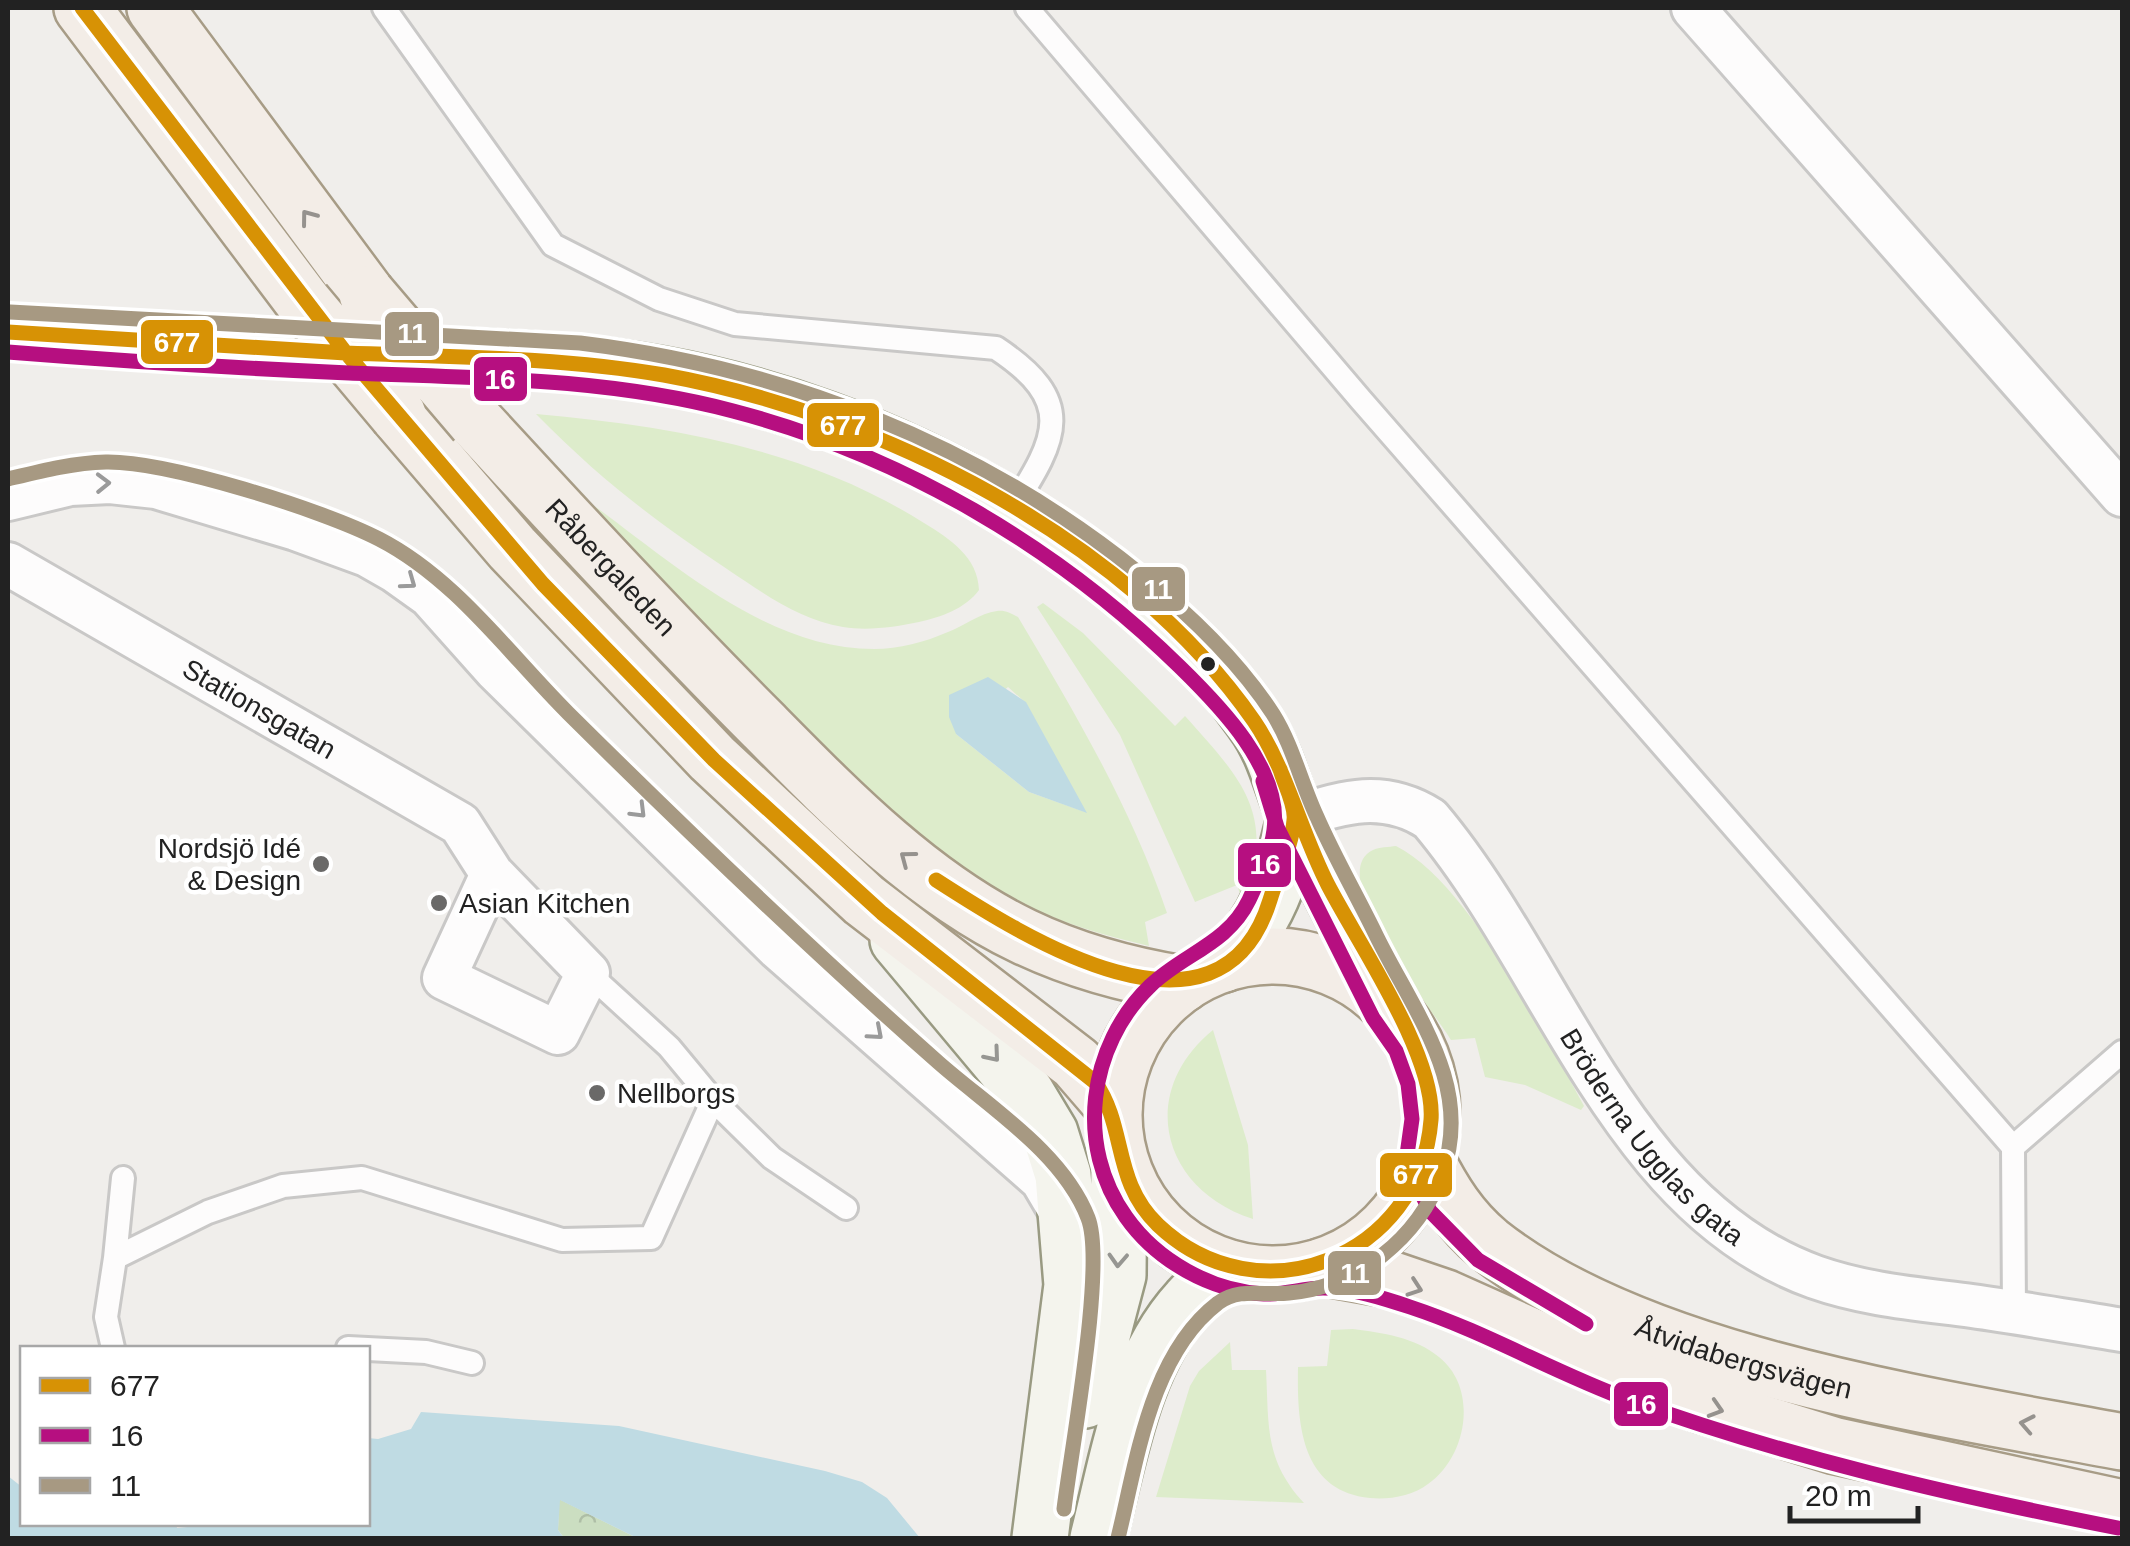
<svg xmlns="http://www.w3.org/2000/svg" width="2130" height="1546" font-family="Helvetica,sans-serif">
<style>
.grass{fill:#ddeccb;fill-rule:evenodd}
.forest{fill:url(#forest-crowns)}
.water{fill:#bfdbe3}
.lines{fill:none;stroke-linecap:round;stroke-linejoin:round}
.service-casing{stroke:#c9c8c7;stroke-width:28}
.minor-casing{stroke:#c9c8c7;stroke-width:48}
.secondary-casing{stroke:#999a82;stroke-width:60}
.primary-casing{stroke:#a79c86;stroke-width:60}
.service{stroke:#fdfcfc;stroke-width:22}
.minor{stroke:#fdfcfc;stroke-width:42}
.secondary{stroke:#f4f4ed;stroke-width:55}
.primary{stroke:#f3ede7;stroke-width:55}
.primary-bridge-casing{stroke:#a79c86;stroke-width:60;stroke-linecap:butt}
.primary-bridge{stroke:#f3ede7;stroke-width:55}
.bus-1-casing{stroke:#fff;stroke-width:22}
.bus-2-casing{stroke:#fff;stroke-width:22}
.bus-3-casing{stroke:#fff;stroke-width:22}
.bus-1{stroke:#d79205;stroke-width:15}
.bus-2{stroke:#b60f80;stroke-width:15}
.bus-3{stroke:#a79982;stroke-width:15}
.oneway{stroke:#95928e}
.oneway2{stroke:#9a9a9a}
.oneway3{stroke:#969692}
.bus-dot{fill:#222;stroke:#fff;stroke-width:4}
.poi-dot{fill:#6a6968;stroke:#fff;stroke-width:4}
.labels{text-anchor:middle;stroke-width:9;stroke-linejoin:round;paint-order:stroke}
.street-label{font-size:28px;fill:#222;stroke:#fff}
.poi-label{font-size:28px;fill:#222;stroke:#fff;text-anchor:start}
.line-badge{stroke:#fff;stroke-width:4}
.badge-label{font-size:28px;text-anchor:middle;font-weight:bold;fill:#fff}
</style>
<defs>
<pattern id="forest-crowns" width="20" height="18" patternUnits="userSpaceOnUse" patternTransform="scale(2.5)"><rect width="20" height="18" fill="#cbdec1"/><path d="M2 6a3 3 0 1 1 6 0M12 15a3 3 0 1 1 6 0" fill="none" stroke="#aebea6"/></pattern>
</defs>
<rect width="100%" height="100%" fill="#f0eeeb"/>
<path class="grass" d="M536 414C671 426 807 449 924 523 950 539 978 557 979 590 965 609 941 617 919 622 895 627 868 631 843 627 799 620 763 593 727 569 651 518 600 479 536 414Z
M582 497C668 558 763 649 874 649 899 649 925 642 948 632 964 626 980 613 997 611 1005 610 1010 613 1018 617 1075 713 1131 807 1167 913L1145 922 1149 946C1103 935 1056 922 1013 899 945 863 886 805 831 752 745 670 663 585 582 497ZM1008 687 1026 703 1085 812 1029 792 956 734Z
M1043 603 1083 633 1175 726 1185 716C1244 782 1276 813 1244 906L1237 885 1195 902 1120 735 1037 607Z
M1396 846C1468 882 1545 1035 1584 1106L1581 1110 1525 1085 1485 1077 1475 1038 1451 1040C1433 1010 1322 874 1373 850 1379 847 1389 847 1396 846Z
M1213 1030 1248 1145 1253 1219C1162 1190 1136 1093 1213 1030Z
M1353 1329C1382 1333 1415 1337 1439 1357 1479 1389 1467 1457 1428 1484 1413 1496 1388 1500 1370 1498 1300 1491 1297 1422 1298 1367L1327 1366 1331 1330Z
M1230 1342 1232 1370H1266C1269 1425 1264 1460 1304 1503L1156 1497 1190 1386 1199 1371Z"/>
<path class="forest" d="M559 1499 637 1538H564L558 1530Z"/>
<path class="water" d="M988 677 1026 702 1087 813 1029 792 956 734 949 717V695Z
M421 1412 619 1426 825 1471 862 1482 887 1498 920 1538H637L560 1500 558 1530 564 1538H8V1476L22 1487V1524H176L177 1528 218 1524H368V1438L378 1439 411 1429Z"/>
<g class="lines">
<g class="service-casing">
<path id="service" d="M384 8 553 245 659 299 735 324 996 348C1076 401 1058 437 1013 507
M1027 8 1361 400 2013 1147 2122 1052
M588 973 669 1047 713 1100 772 1158 846 1208
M2013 1147 2014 1312
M115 1258 123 1178
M113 1348 106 1317 115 1258 208 1212 283 1186 362 1178 562 1240 651 1238 713 1100
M348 1348 426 1352 472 1363"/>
</g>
<g class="minor-casing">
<g id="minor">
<path d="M1693 8 2122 495"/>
<path d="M8 499 70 484 110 482 156 487 296 529 367 555 395 571 430 596 496 670 778 948 1042 1180 1065 1219"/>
<path id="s1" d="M8 564 460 824 492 874 588 973 558 1033 444 978 492 874"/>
<path id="s2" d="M1295 818C1343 801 1385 790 1430 819 1555 967 1620 1207 1815 1277 1866 1295 1919 1299 1972 1306 2022 1313 2072 1322 2122 1330"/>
</g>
</g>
<g class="secondary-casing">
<path id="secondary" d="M8 332C106 339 203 347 302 351 389 355 476 355 563 362 741 376 918 441 1064 542 1134 590 1205 651 1253 721 1276 752 1282 787 1297 821 1325 885 1360 946 1391 1009
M898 940 1026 1093 1050 1133 1063 1175 1072 1285 1040 1538
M1224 964C1268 923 1282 875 1295 818
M1085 1400 1118 1275 1119 1163
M1098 1538C1118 1460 1132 1363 1189 1301 1200 1288 1218 1279 1232 1269"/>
</g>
<g class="primary-casing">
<g id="primary">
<path d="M82 8 304 303"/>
<path d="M155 8 367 294"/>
<path d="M398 415 512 548 712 758 864 900 1076 1063 1114 1107"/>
<path id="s3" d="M476 422C571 525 666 628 764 726 841 804 923 888 1023 936 1075 961 1127 975 1183 984"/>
<circle cx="1273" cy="1115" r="159"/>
<path id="s4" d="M1426 1159C1443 1192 1460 1220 1489 1244 1642 1365 1933 1406 2122 1442"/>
<path d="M1320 1267 1393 1280 1446 1298 1593 1364 1700 1404 1836 1446 2122 1508"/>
</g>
</g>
<use href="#service" class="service"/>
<use href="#minor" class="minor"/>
<use href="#secondary" class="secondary"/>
<use href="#primary" class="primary"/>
<g class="primary-bridge-casing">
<path id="primary-bridge" d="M367 294 476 422
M304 303 398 415"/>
</g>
<use href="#primary-bridge" class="primary-bridge"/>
<g class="bus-1-casing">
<path id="bus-1" d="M82 8 346 353
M8 332 346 353
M346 353C452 357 559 357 664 375 880 414 1127 538 1254 721 1286 768 1301 833 1328 885 1358 943 1436 1056 1431 1120 1420 1257 1259 1321 1158 1225 1112 1181 1127 1128 1095 1082L882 913 714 760 543 584Z
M936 880C1021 935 1220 1063 1270 900 1277 876 1292 846 1294 820 1296 805 1284 784 1280 769"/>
</g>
<g class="bus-2-casing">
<path id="bus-2" d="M8 352C121 361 235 368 349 373 478 378 608 378 733 411 901 455 1057 546 1180 667 1220 706 1282 769 1274 830 1271 854 1259 878 1249 900 1228 944 1183 954 1150 986 1088 1046 1075 1146 1126 1217 1157 1261 1211 1291 1264 1294 1284 1295 1303 1288 1323 1288 1352 1288 1383 1298 1410 1307 1486 1332 1555 1373 1629 1400 1789 1458 1952 1495 2118 1528
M1263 781 1277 827 1373 1018 1396 1051 1408 1084 1412 1119 1406 1162 1430 1211 1478 1260 1586 1324"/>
</g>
<g class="bus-3-casing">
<path id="bus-3" d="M10 312 580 343C784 368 978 443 1139 573 1189 614 1238 660 1273 714 1293 746 1301 783 1317 817 1334 856 1356 894 1375 933 1412 1010 1475 1085 1442 1174 1418 1238 1358 1287 1289 1293 1263 1296 1240 1287 1218 1303 1150 1355 1137 1461 1118 1538
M8 479C41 471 72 463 106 462 167 461 323 510 379 539 455 578 508 653 568 713 689 833 811 950 939 1063 989 1107 1063 1153 1088 1218 1106 1264 1071 1451 1064 1509"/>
</g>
<use href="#bus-1" class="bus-1"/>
<use href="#bus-2" class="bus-2"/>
<use href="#bus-3" class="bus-3"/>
</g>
<defs><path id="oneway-chevron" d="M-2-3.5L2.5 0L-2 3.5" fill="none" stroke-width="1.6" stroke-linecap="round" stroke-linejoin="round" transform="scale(2.5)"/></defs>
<g class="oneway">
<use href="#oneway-chevron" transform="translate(308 217) rotate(-127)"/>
<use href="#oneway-chevron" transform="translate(907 858) rotate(-143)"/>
<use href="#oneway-chevron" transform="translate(1415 1288) rotate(19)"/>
<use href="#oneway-chevron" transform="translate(1716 1409) rotate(17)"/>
<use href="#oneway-chevron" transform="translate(2027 1424) rotate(-169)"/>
</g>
<g class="oneway2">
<use href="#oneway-chevron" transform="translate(103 483) rotate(-1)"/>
<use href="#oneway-chevron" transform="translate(409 582) rotate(36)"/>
<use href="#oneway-chevron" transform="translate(639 811) rotate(45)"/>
<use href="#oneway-chevron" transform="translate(876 1033) rotate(41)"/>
</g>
<g class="oneway3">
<use href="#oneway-chevron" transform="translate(993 1055) rotate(50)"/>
<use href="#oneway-chevron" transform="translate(1118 1260) rotate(93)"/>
</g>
<circle class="bus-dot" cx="1208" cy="664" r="9"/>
<g class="poi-dot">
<circle cx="321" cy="864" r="10"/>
<circle cx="439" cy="903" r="10"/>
<circle cx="597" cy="1093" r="10"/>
</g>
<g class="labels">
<g class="street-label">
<text dy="10" stroke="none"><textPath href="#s3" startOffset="198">Råbergaleden</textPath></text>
<text dy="10" stroke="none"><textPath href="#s1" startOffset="290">Stationsgatan</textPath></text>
<text dy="10" stroke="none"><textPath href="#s2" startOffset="530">Bröderna Ugglas gata</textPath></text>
<text dy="10" stroke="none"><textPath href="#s4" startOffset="388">Åtvidabergsvägen</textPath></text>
</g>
<g class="poi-label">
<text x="301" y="858" text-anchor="end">Nordsjö Idé<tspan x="301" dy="32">&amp; Design</tspan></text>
<text x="459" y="913">Asian Kitchen</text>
<text x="617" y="1103">Nellborgs</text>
</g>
</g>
<g class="line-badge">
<rect x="383" y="310" width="58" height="48" rx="10" fill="#a79982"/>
<rect x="139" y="318" width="76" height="48" rx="10" fill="#d79205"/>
<rect x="472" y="355" width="57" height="48" rx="10" fill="#b60f80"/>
<rect x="805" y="401" width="76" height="48" rx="10" fill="#d79205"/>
<rect x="1130" y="565" width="57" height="48" rx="10" fill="#a79982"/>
<rect x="1236" y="841" width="57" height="48" rx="10" fill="#b60f80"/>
<rect x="1378" y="1151" width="76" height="48" rx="10" fill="#d79205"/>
<rect x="1326" y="1249" width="57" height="48" rx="10" fill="#a79982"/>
<rect x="1612" y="1380" width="58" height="48" rx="10" fill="#b60f80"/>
</g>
<g class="badge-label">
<text x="412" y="343">11</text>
<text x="177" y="352">677</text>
<text x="500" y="389">16</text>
<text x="843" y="435">677</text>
<text x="1158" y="599">11</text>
<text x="1265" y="874">16</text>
<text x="1416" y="1184">677</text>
<text x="1355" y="1283">11</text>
<text x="1641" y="1414">16</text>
</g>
<rect width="2130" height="1546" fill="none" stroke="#222222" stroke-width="20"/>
<rect x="20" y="1346" width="350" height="180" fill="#ffffff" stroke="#a7a7a7" stroke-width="2.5"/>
<rect x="40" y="1378" width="50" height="15" fill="#d79205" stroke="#a7a7a7" stroke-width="2.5"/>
<text x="110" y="1396" font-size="30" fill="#222222">677</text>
<rect x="40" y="1428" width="50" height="15" fill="#b60f80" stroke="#a7a7a7" stroke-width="2.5"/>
<text x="110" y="1446" font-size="30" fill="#222222">16</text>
<rect x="40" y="1478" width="50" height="15" fill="#a79982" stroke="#a7a7a7" stroke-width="2.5"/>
<text x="110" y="1496" font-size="30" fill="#222222">11</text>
<path d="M1790 1506v15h128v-15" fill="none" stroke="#222222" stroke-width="5"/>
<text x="1805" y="1506" font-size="30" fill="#222222" stroke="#ffffff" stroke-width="8" paint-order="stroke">20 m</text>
</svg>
